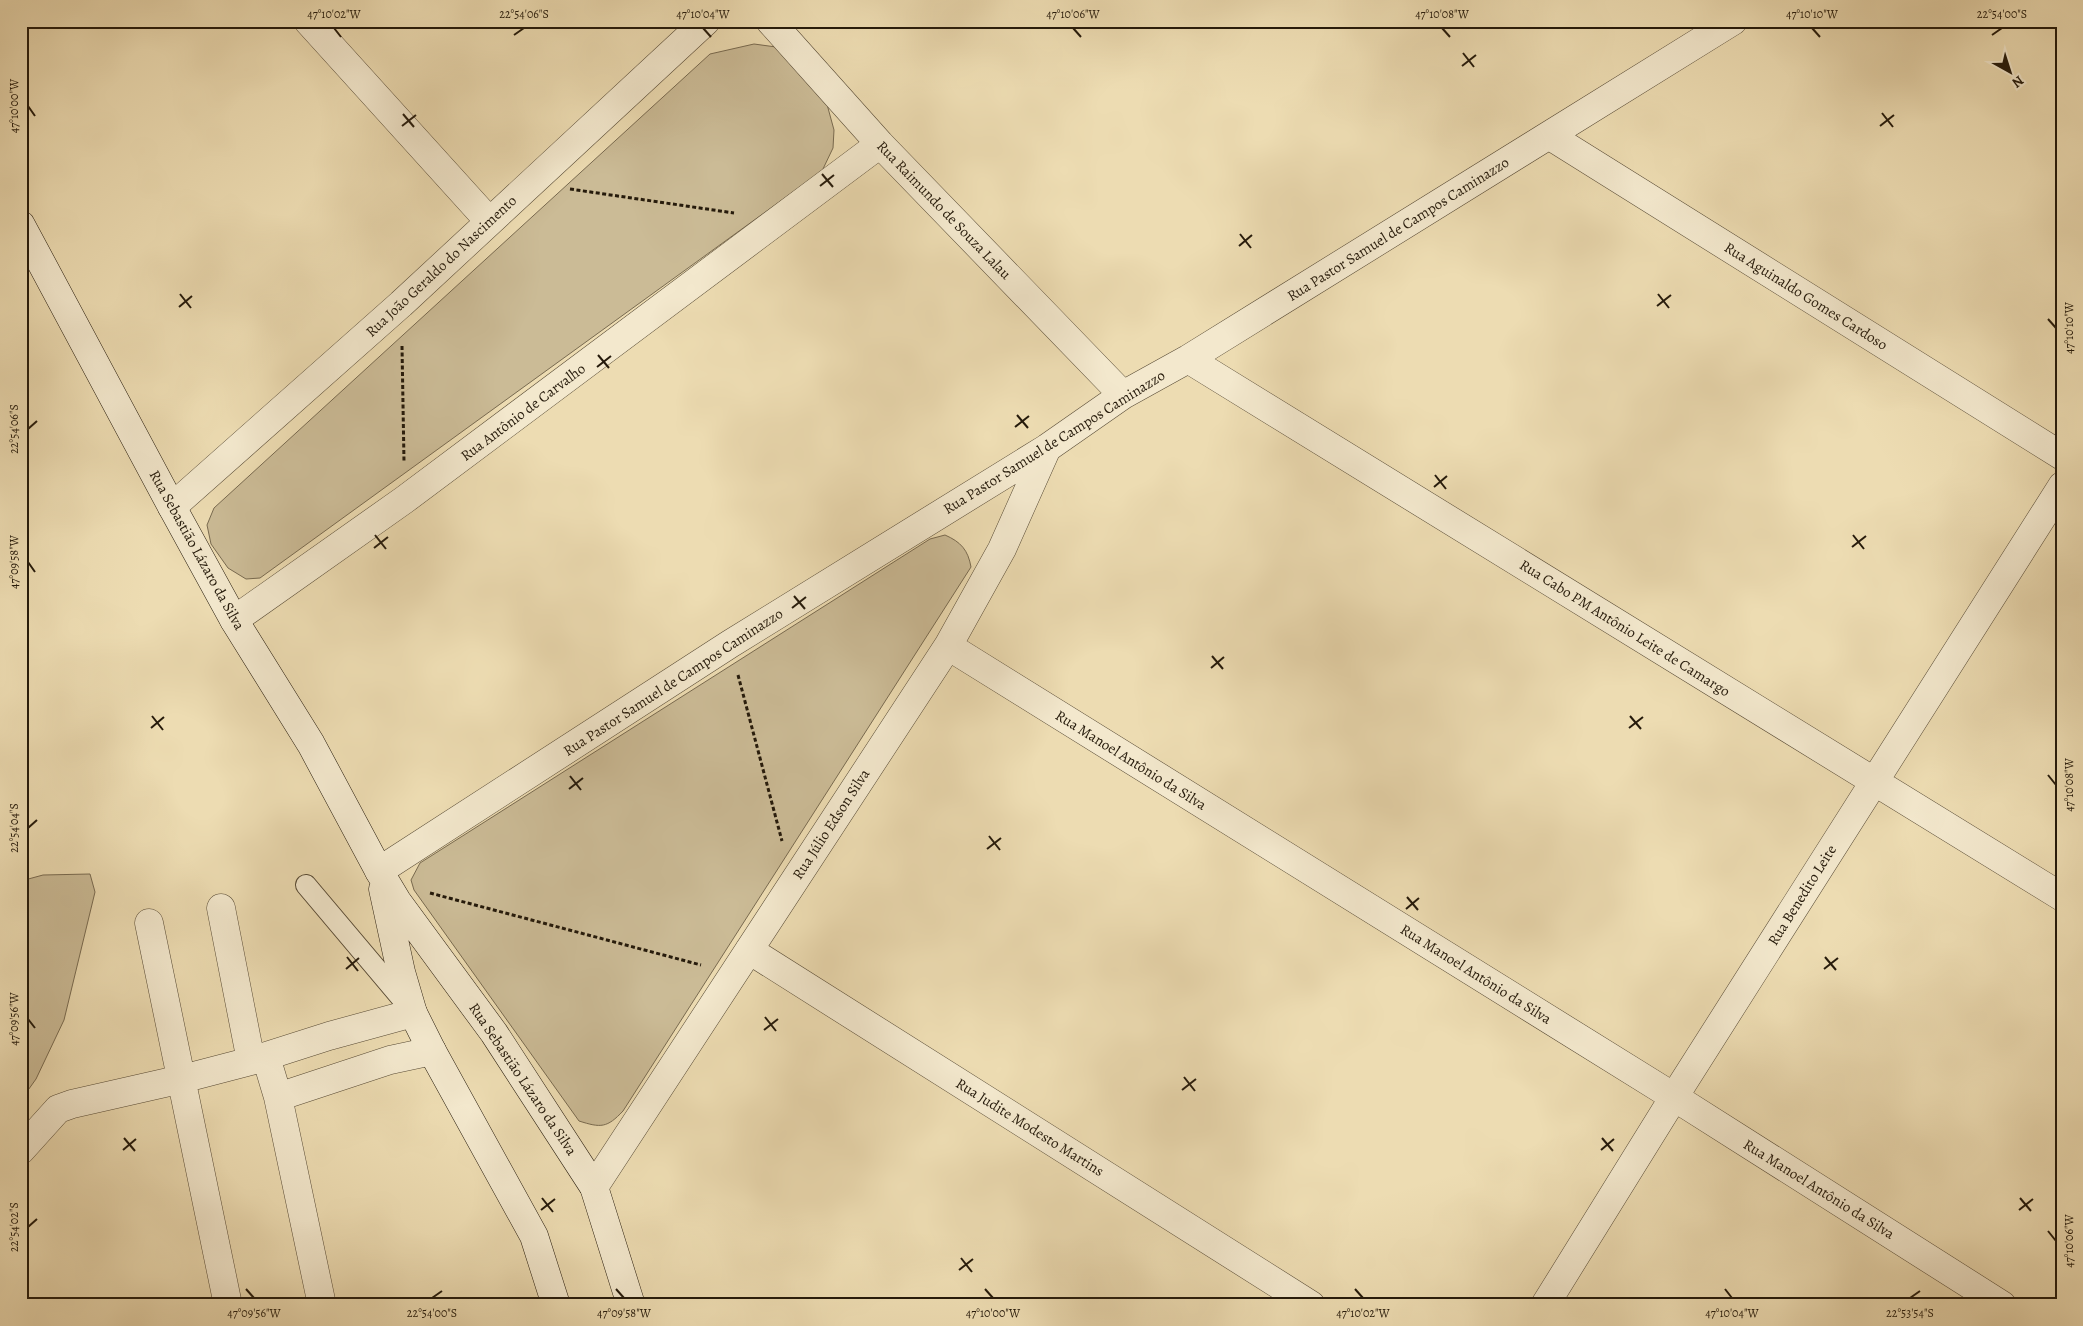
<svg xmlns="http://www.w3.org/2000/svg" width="2083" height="1326" font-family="Alegreya,serif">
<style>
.green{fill:#cbbb96;stroke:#786a50}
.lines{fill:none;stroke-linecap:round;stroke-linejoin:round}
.lane-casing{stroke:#574a35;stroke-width:22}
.street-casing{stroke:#574a35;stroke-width:29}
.secondary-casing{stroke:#251a0b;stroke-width:29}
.path{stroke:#251a0b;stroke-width:3;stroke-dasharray:4 2.5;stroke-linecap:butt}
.lane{stroke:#f3e8cd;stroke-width:20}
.street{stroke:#f3e8cd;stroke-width:28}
.secondary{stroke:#f3e8cd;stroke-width:28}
.ticks{fill:none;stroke:#251a0b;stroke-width:2}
.labels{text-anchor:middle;stroke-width:4.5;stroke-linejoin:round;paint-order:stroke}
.street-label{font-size:15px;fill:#251a0b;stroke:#f3e8cd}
.neatline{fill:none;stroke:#251a0b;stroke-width:2}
.ticks-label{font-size:12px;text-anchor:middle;fill:#251a0b}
</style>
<rect width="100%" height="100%" fill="#eddcb2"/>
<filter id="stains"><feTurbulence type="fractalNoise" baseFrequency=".004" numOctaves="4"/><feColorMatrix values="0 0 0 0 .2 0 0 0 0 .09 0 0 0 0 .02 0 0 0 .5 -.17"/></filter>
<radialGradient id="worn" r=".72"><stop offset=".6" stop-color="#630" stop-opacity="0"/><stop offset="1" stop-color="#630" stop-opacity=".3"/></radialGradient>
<path class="green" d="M754 44 776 47 825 97 834 130 833 148 822 171 260 578 246 579 228 568 211 544 207 525 214 508 710 54Z
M945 535C961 542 968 550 971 567L623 1111C607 1128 601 1128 579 1121L414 890 411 880 420 863 930 539Z
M90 874 95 892 64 1020 36 1079 21 1100V881L43 875Z"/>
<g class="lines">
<g class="lane-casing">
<path id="lane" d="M306 885 408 1006"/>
</g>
<g class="street-casing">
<path id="street" d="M308 21 489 221
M770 21 880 144 1123 395
M1550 136 2062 456
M1188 359 2062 897
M172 507 401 304 706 21
M234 620 404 500 880 144
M948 646 1674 1097 2002 1305
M379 871 730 644 1047 448 1123 395 1188 359 1733 21
M221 908 251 1061
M149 923 228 1305
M749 950 1311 1305
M266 1057 278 1097 390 1060 432 1051
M278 1097 322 1305
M21 1150 58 1109 72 1104 182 1079 251 1061 329 1036 413 1013
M594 1187 948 646 1002 549 1047 448
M1545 1305 1674 1097 2062 486"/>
</g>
<g class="secondary-casing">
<path id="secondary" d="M21 225 172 507 234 620 311 744 379 871 397 901 494 1033 594 1187 631 1305
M383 889 401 972 413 1013 432 1051 534 1236 556 1305"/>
</g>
<path class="path" d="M570 189 734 213
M402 346 404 462
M738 675 782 841
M430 893 701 965"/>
<use href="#lane" class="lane"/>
<use href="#street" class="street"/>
<use href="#secondary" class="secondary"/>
</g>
<path class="ticks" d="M334 28 341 37M703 28 711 37M1073 28 1081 37M1442 28 1450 37M1812 28 1820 37M514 35 524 28M1992 35 2002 28M1463 53 1474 67M1462 66 1476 55M28 106 35 116M1882 113 1893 127M403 114 414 127M402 126 416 115M1880 126 1894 115M822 174 833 187M820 186 834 175M1240 234 1251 248M1239 246 1252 235M180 294 191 308M1658 294 1669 308M1657 306 1671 295M179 307 192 296M2048 319 2056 328M598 355 609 368M597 367 611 356M1017 415 1028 428M1015 427 1029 416M28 429 37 421M1435 475 1446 489M1434 487 1447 476M375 535 386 549M1853 535 1864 549M1852 547 1866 536M374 548 388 537M28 562 35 572M794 596 805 609M792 608 806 597M1212 656 1223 669M1211 668 1224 657M152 716 163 730M1630 716 1641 729M151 728 164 717M1629 728 1643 717M2048 775 2056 785M570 776 581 790M569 789 583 778M28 828 37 820M989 836 1000 850M987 849 1001 838M1407 897 1418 910M1406 909 1419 898M347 957 358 971M1825 957 1836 970M346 969 359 958M1824 969 1838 958M765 1017 776 1031M28 1019 35 1028M764 1030 778 1019M1184 1077 1195 1091M1182 1090 1196 1079M124 1138 135 1151M1602 1138 1613 1151M123 1150 136 1139M1601 1150 1614 1139M542 1198 553 1212M2020 1198 2031 1211M541 1210 555 1199M2019 1210 2033 1199M28 1227 37 1219M2048 1231 2056 1241M961 1258 972 1272M959 1270 973 1259M246 1289 254 1298M616 1289 624 1298M985 1289 993 1298M1355 1289 1363 1298M1725 1289 1732 1298M432 1298 442 1291M1910 1298 1920 1291"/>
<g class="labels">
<g class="street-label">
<text transform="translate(944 210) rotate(46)" y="5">Rua Raimundo de Souza Lalau</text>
<text transform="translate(1398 229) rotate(-32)" y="5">Rua Pastor Samuel de Campos Caminazzo</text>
<text transform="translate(441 266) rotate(-43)" y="5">Rua João Geraldo do Nascimento</text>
<text transform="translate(1806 296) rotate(32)" y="5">Rua Aguinaldo Gomes Cardoso</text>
<text transform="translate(523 412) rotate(-37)" y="5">Rua Antônio de Carvalho</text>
<text transform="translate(1054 442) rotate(-32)" y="5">Rua Pastor Samuel de Campos Caminazzo</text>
<text transform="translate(197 550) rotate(61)" y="5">Rua Sebastião Lázaro da Silva</text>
<text transform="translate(1625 628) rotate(32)" y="5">Rua Cabo PM Antônio Leite de Camargo</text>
<text transform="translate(673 682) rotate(-33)" y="5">Rua Pastor Samuel de Campos Caminazzo</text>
<text transform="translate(1131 760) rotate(32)" y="5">Rua Manoel Antônio da Silva</text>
<text transform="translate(831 824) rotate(-57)" y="5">Rua Júlio Edson Silva</text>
<text transform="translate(1802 895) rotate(-58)" y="5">Rua Benedito Leite</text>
<text transform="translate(1476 974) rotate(32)" y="5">Rua Manoel Antônio da Silva</text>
<text transform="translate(523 1079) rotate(56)" y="5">Rua Sebastião Lázaro da Silva</text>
<text transform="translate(1030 1127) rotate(32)" y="5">Rua Judite Modesto Martins</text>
<text transform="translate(1819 1189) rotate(32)" y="5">Rua Manoel Antônio da Silva</text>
</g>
</g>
<rect width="2083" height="1326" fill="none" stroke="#eddcb2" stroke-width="55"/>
<g transform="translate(2010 72) rotate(141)" stroke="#f3e8cd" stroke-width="4" paint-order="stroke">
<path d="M0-4L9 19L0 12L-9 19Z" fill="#251a0b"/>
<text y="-8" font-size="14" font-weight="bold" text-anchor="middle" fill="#251a0b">N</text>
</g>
<rect x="28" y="28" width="2028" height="1270" class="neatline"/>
<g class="ticks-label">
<text x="334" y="18">47°10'02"W</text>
<text x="524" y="18">22°54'06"S</text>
<text x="703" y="18">47°10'04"W</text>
<text x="1073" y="18">47°10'06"W</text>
<text x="1442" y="18">47°10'08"W</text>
<text x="1812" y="18">47°10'10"W</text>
<text x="2002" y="18">22°54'00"S</text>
<text transform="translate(14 106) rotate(-90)" y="4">47°10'00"W</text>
<text transform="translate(2069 328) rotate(-90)" y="4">47°10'10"W</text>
<text transform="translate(14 429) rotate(-90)" y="4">22°54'06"S</text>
<text transform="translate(14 562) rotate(-90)" y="4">47°09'58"W</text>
<text transform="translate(2069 785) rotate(-90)" y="4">47°10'08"W</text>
<text transform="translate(14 828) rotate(-90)" y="4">22°54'04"S</text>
<text transform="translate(14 1019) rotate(-90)" y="4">47°09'56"W</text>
<text transform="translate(14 1227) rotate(-90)" y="4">22°54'02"S</text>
<text transform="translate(2069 1241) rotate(-90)" y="4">47°10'06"W</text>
<text x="254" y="1317">47°09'56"W</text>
<text x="432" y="1317">22°54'00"S</text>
<text x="624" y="1317">47°09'58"W</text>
<text x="993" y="1317">47°10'00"W</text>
<text x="1363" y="1317">47°10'02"W</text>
<text x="1732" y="1317">47°10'04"W</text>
<text x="1910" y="1317">22°53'54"S</text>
</g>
<rect width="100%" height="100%" filter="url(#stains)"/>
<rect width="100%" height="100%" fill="url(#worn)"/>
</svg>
